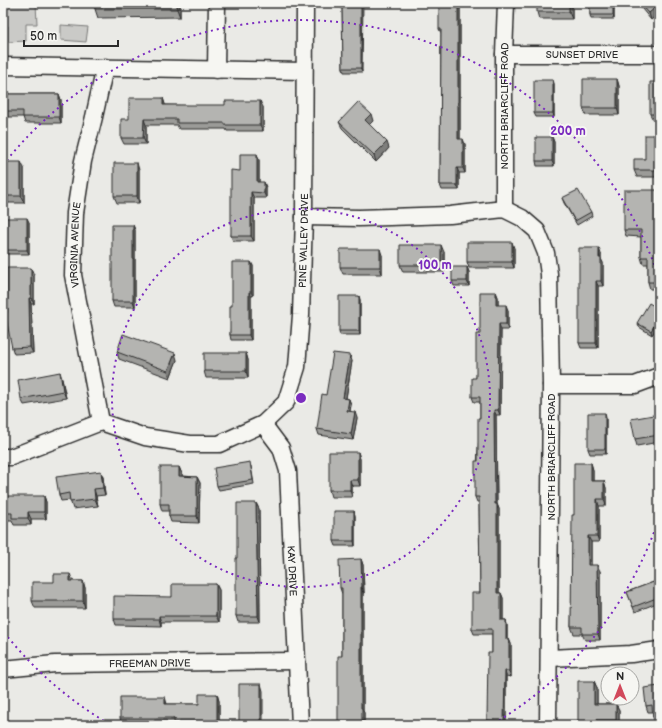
<svg xmlns="http://www.w3.org/2000/svg" width="662" height="728" font-family="'Balsamiq Sans',sans-serif">
<style>
.green{fill:#cacac7;stroke:#7a7a79}
.lines{fill:none;stroke-linecap:round;stroke-linejoin:round}
.minor-casing{stroke:#2b2b2b;stroke-width:19}
.minor{stroke:#f6f6f2;stroke-width:16}
.wall{fill:#9b9b98;stroke:#2b2b2b}
.shaded-wall{fill:#7e7e7c;stroke:#2b2b2b}
.building{fill:#b4b4b1;stroke:#2b2b2b}
.ring{fill:none;stroke:#7b2cbf;stroke-width:2;stroke-dasharray:2 4}
.labels{text-anchor:middle;stroke-width:4;stroke-linejoin:round;paint-order:stroke}
.street-label{font-size:10px;fill:#2b2b2b;stroke:#f6f6f2}
.centre{fill:#7b2cbf;stroke:#f6f6f2;stroke-width:2}
.ring-label{font-size:12px;text-anchor:middle;font-weight:bold;fill:#7b2cbf;stroke:#f6f6f2;stroke-width:4;stroke-linejoin:round;paint-order:stroke}
</style>
<rect width="100%" height="100%" fill="#eaeae6"/>
<filter id="ink" filterUnits="userSpaceOnUse"><feTurbulence type="fractalNoise" baseFrequency=".025" numOctaves="2"/><feDisplacementMap in="SourceGraphic" scale="8" xChannelSelector="R" yChannelSelector="G"/><feConvolveMatrix kernelMatrix="1 2 1 2 8 2 1 2 1" color-interpolation-filters="sRGB"/></filter>
<g filter="url(#ink)">
<path class="green" d="M3 3H36L37 24H26V41L8 42V26L3 25Z
M61 25 88 27 86 42 61 40Z"/>
<g class="lines">
<g class="minor-casing">
<g id="minor">
<path id="s1" d="M504 54H659"/>
<path d="M3 66 304 71"/>
<path d="M216 70 217 3"/>
<path id="s2" d="M504 209V54L506 3"/>
<path d="M304 217 359 218 450 215 504 209 522 218 537 231 546 253 549 274 551 385 548 725"/>
<path d="M551 385H635L659 376"/>
<path id="s3" d="M101 422 73 275 75 213 83 161 94 117 105 67"/>
<path id="s4" d="M263 424 281 448 288 471 300 725"/>
<path id="s5" d="M3 457H11L101 422 145 437 190 444H219L263 424 286 402 297 367 301 315 304 217 305 3"/>
<path d="M550 658 631 654 659 650"/>
<path id="s6" d="M3 669 55 664 297 661"/>
</g>
</g>
<use href="#minor" class="minor"/>
</g>
<path class="wall" d="M95 3H180V17L98 18 95 9Z
M342 3 362 72H344L343 68Z
M460 3V139L465 144V173H459V190H442L440 185 441 33 439 29Z
M572 3V19H539L537 12Z
M590 3H614V19H591L590 15Z
M637 3H659V13L651 20Z
M617 79 619 86V115H586L583 108Z
M553 80 554 84V117H536L534 113Z
M659 82V118H652L650 114Z
M3 94H59L61 100V123H25L23 117H3Z
M163 98 165 105 263 107V131H227L226 129H179L177 125H146V144H124L121 138 129 119Z
M373 121 369 125 389 148 376 162 342 128 339 122Z
M659 135V177H637L634 170 645 159Z
M552 137 554 142V166H537L536 161Z
M259 160V182L266 187V198H254V241H233L231 236 240 171Z
M3 162 24 168V203H3Z
M139 170V203H117L114 196Z
M659 190V289H650L648 282V264H643L641 257V237L626 236 624 230Z
M562 198 591 212 592 216 577 225 564 203Z
M29 222V254H7L6 250Z
M133 225 135 230V307H114L112 301Z
M514 248V268H469L467 262Z
M444 252V272H403L400 265Z
M601 254V259L603 263V286H598V348H581L579 343Z
M382 255V274H343L340 267Z
M251 262 253 266V296H251V340H231L230 335 232 306Z
M467 267 469 272V286H454L452 281Z
M34 275V304H31L33 353 14 354 12 348Z
M496 292 498 297V305L508 310V330H501L500 415H496L497 504 499 509V593H501L503 598V620H506L507 625V639H509L511 644V677L506 676V725H488L487 720 492 653V634H474L472 629 480 593 479 502H477L475 497 480 418V402H474L472 397 476 378 480 334Z
M359 296 360 300V335H340L339 331Z
M659 309V324L652 335 639 327 637 323Z
M117 352 177 360 170 378 119 359Z
M246 353 248 360V378H206L204 371Z
M352 361 346 398 349 399 351 405 350 411 357 418 353 440 319 435 317 429 326 395Z
M62 379 66 398 24 405 21 399Z
M659 414V442L637 446 635 439Z
M606 418V454H590L588 449Z
M358 452 360 459V486H352V497H331L329 490Z
M591 463 593 470V481H604L606 488V506H599V542H591V565L600 571V640H585L582 634H574L571 627 574 515Z
M251 466 254 484 219 490 217 486Z
M179 467 182 474V476L197 477 200 483 199 523 171 522 169 516V511H162L160 504Z
M103 477 105 495 96 496 98 506 73 509 70 500 61 501 59 495Z
M44 496 46 502V519H31V525H14L12 520H6L4 513Z
M256 503 259 509 260 622H238L236 616Z
M354 511 355 516V546H336L334 541Z
M361 559 363 565 364 593H363V710L364 713V725L342 656V594L340 588Z
M659 580V602L635 612 627 592Z
M73 581H83L85 588V608H35L32 601 54 582Z
M216 584 219 590V622H161V626L116 625 114 619 172 597Z
M3 607 6 622 3 623Z
M594 681 597 688V704H616L619 710V725H578Z
M659 686V723H656L653 717V712H648L646 706Z
M217 694 219 701V725H122L120 718 167 704H199Z"/>
<path class="shaded-wall" d="M177 3H180V17L177 9Z
M361 3H363L362 72 361 68Z
M458 3H460V144L458 139Z
M569 3H572V19L569 12Z
M613 3H614V19L613 15Z
M659 4V13L651 20 649 13Z
M617 79 619 86V115L617 108Z
M553 80 554 84V117L553 113Z
M59 94 61 100V123L59 117Z
M163 98 165 104V111L163 105Z
M260 101 263 107V131L260 125Z
M371 114 373 121 367 127 365 120Z
M144 119 146 125V144L143 138Z
M552 137 554 142V166L552 161Z
M463 139 465 144V173L463 168Z
M387 142 389 148 376 162 374 155Z
M257 154 259 160V187L257 182Z
M21 162 24 168V203L21 196Z
M137 163 139 170V203L137 196Z
M457 168 459 173V190L457 185Z
M264 182 266 187V198L264 193Z
M251 192 254 198V241L251 236Z
M27 218 29 222V254L27 250Z
M133 225 135 230V307L133 301Z
M512 242 514 248V268L512 262Z
M441 245 444 252V272L441 265Z
M599 248 601 254V259L603 263V286L601 281Z
M380 249 382 255V274L380 267Z
M251 262 253 266V296L251 292Z
M467 267 469 272V286L467 281Z
M31 268 34 275V304L31 298Z
M596 281 598 286V348L596 343Z
M249 292 251 296V340L249 335Z
M496 292 498 297V310L496 305Z
M359 296 360 300V335L359 331Z
M29 298 31 304 33 353 30 347Z
M506 305 508 310V330L506 324Z
M659 317V324L652 335 651 331Z
M499 324 501 330 500 415 498 410Z
M175 353 177 360 170 378 168 371Z
M246 353 248 360V378L246 371Z
M350 355 352 361 345 404 343 398Z
M60 372 62 379 66 398 63 391Z
M349 399 351 405 349 416 347 411Z
M494 410 496 415 497 509 495 504Z
M355 412 357 418 353 440 351 434Z
M605 413 606 418V454L605 449Z
M358 452 360 459V486L358 480Z
M591 463 593 470V488L591 481Z
M179 467 182 474V483L179 476Z
M101 471 103 477 105 495 103 488Z
M197 477 200 483 199 523 197 516Z
M350 480 352 486V497L350 490Z
M604 481 606 488V506L604 499Z
M94 489 96 496 98 506 95 499Z
M44 496 46 502V519L44 512Z
M597 499 599 506V542L597 536Z
M256 503 259 509 260 622 258 616Z
M497 504 499 509V598L497 593Z
M354 511 355 516V546L354 541Z
M28 512 31 519V525L28 518Z
M588 536 591 542V571L588 565Z
M361 559 363 565 364 593 362 587Z
M597 565 600 571V640L598 634Z
M70 574 73 581V588L70 581Z
M83 581 85 588V608L83 601Z
M216 584 219 590V622L216 616Z
M361 587 363 593V710L364 713V725H362L361 708Z
M501 593 503 598V625L501 620Z
M3 607 6 622 4 616Z
M159 616 161 622V626L159 619Z
M506 620 507 625V644L506 639Z
M509 639 511 644V677L509 671Z
M505 671 506 676V725L504 721Z
M594 681 597 688V710L594 704Z
M261 684 263 691V725H261Z
M217 694 219 701V725H218L217 722Z
M165 697 167 704H165Z
M616 704 619 710V725H618L616 720Z"/>
<path class="building" d="M95 3H177V9H95Z
M342 3H361V68H343Z
M439 3H458V139H463V168H457V185H440L441 29H439Z
M537 3H569V12H537Z
M590 3H613V15H590Z
M640 3H659V4L649 13Z
M583 79H617V108H583Z
M534 80H553V113H534Z
M650 82H659V114H650Z
M3 94H59V117H23V111H3Z
M129 98H163V105H225V101H260V125H225V123H177V119H144L143 138H121V119H129Z
M358 102 371 114 365 120 387 142 374 155 339 122Z
M645 135H659V170H634V159H645Z
M536 137H552V161H536Z
M240 154H257V182H264V193L251 192V236H231V170L240 171Z
M3 162H21V196H3Z
M114 163H137V196H114Z
M578 190 591 212 575 221 562 198Z
M624 190H659V282H648V257H641V230H624Z
M6 218H27V250H6Z
M112 225H133V301H112Z
M467 242H512V262H467Z
M400 245H441V265H400Z
M579 248H599V258H601V281H596V343H579Z
M340 249H380V267H340Z
M232 262H251V292H249V335H230V306H232Z
M452 267H467V281H452Z
M7 268H31V298H29L30 347 12 348 5 313H7Z
M480 292H496V305H506V324H499L498 410H494L495 504H497V593H501V620H506V639H509V671H505L504 721 487 720 488 653H492V629H472V593H480L479 497H475V461H478V418H480V397H472V378H476V334H480Z
M339 296H359V331H339Z
M649 303 659 309V317L651 331 637 323Z
M123 334 175 353 168 371 117 352Z
M204 353H246V371H204Z
M333 353 350 355 343 398 349 399 347 411 355 412 351 434 317 429 322 394 326 395Z
M60 372 63 391 21 399 18 380Z
M588 413H605V449H588Z
M659 414V435L635 439 631 419Z
M329 452H358V480H350V490H329Z
M250 462 253 480 217 486 214 468Z
M574 463H591V481H604V499H597V536H588V565H597L598 634H582V627H571L572 515H574Z
M160 467H179V476L197 477V516H169V504H160Z
M101 471 103 488 94 489 95 499 70 502 69 493 59 495 56 477Z
M4 496H44V512H28V518H12V513H4Z
M237 503H256L258 616H236V558H237Z
M334 511H354V541H334Z
M361 559 362 587H361V708H362V725H338V656H342V588H340L339 560Z
M54 574H70V581H83V601H32V582H54Z
M659 580V597L633 607 627 592Z
M172 584H216V616H159V619H114V596L172 597Z
M578 681H594V704H616V720H596V725H578Z
M239 684H261V725H239Z
M659 686V716L653 717 652 705 646 706 644 688Z
M199 694H217V722H174V718H120V697H165V704H199Z"/>
</g>
<g class="ring">
<circle cx="301" cy="398" r="189"/>
<path d="M658 521A378 378 0 0 1 493 724M109 724A378 378 0 0 1 3 631M3 165A378 378 0 0 1 658 275"/>
</g>
<g class="labels">
<g class="street-label">
<text dy="4" stroke="none"><textPath href="#s1" startOffset="78">SUNSET DRIVE</textPath></text>
<text dy="4" stroke="none"><textPath href="#s2" startOffset="103">NORTH BRIARCLIFF ROAD</textPath></text>
<text dy="4" stroke="none"><textPath href="#s5" startOffset="469">PINE VALLEY DRIVE</textPath></text>
<text dy="4" stroke="none"><textPath href="#s3" startOffset="180">VIRGINIA AVENUE</textPath></text>
<text transform="translate(551 457) rotate(-90)" y="4">NORTH BRIARCLIFF ROAD</text>
<text dy="4" stroke="none"><textPath href="#s4" startOffset="154">KAY DRIVE</textPath></text>
<text dy="4" stroke="none"><textPath href="#s6" startOffset="147">FREEMAN DRIVE</textPath></text>
</g>
</g>
<circle cx="301" cy="398" r="6" class="centre"/>
<g class="ring-label">
<text x="568" y="135">200 m</text>
<text x="435" y="269">100 m</text>
</g>
<rect width="662" height="728" fill="none" stroke="#f6f6f2" stroke-width="16"/>
<rect x="8" y="8" width="646" height="712" fill="none" stroke="#2b2b2b" stroke-width="1.5" filter="url(#ink)"/>
<g transform="translate(620 686)"><circle r="19" fill="#f6f6f2" stroke="#a5a5a2"/>
<path d="M0-3L7 15L0 10L-7 15Z" fill="#d1495b"/>
<text y="-6" font-size="11" font-weight="bold" text-anchor="middle" fill="#2b2b2b">N</text>
</g>
<path d="M24 40v6h94v-6" fill="none" stroke="#2b2b2b" stroke-width="2"/>
<text x="30" y="40" font-size="12" fill="#2b2b2b" stroke="#f6f6f2" stroke-width="3" paint-order="stroke">50 m</text>
</svg>
